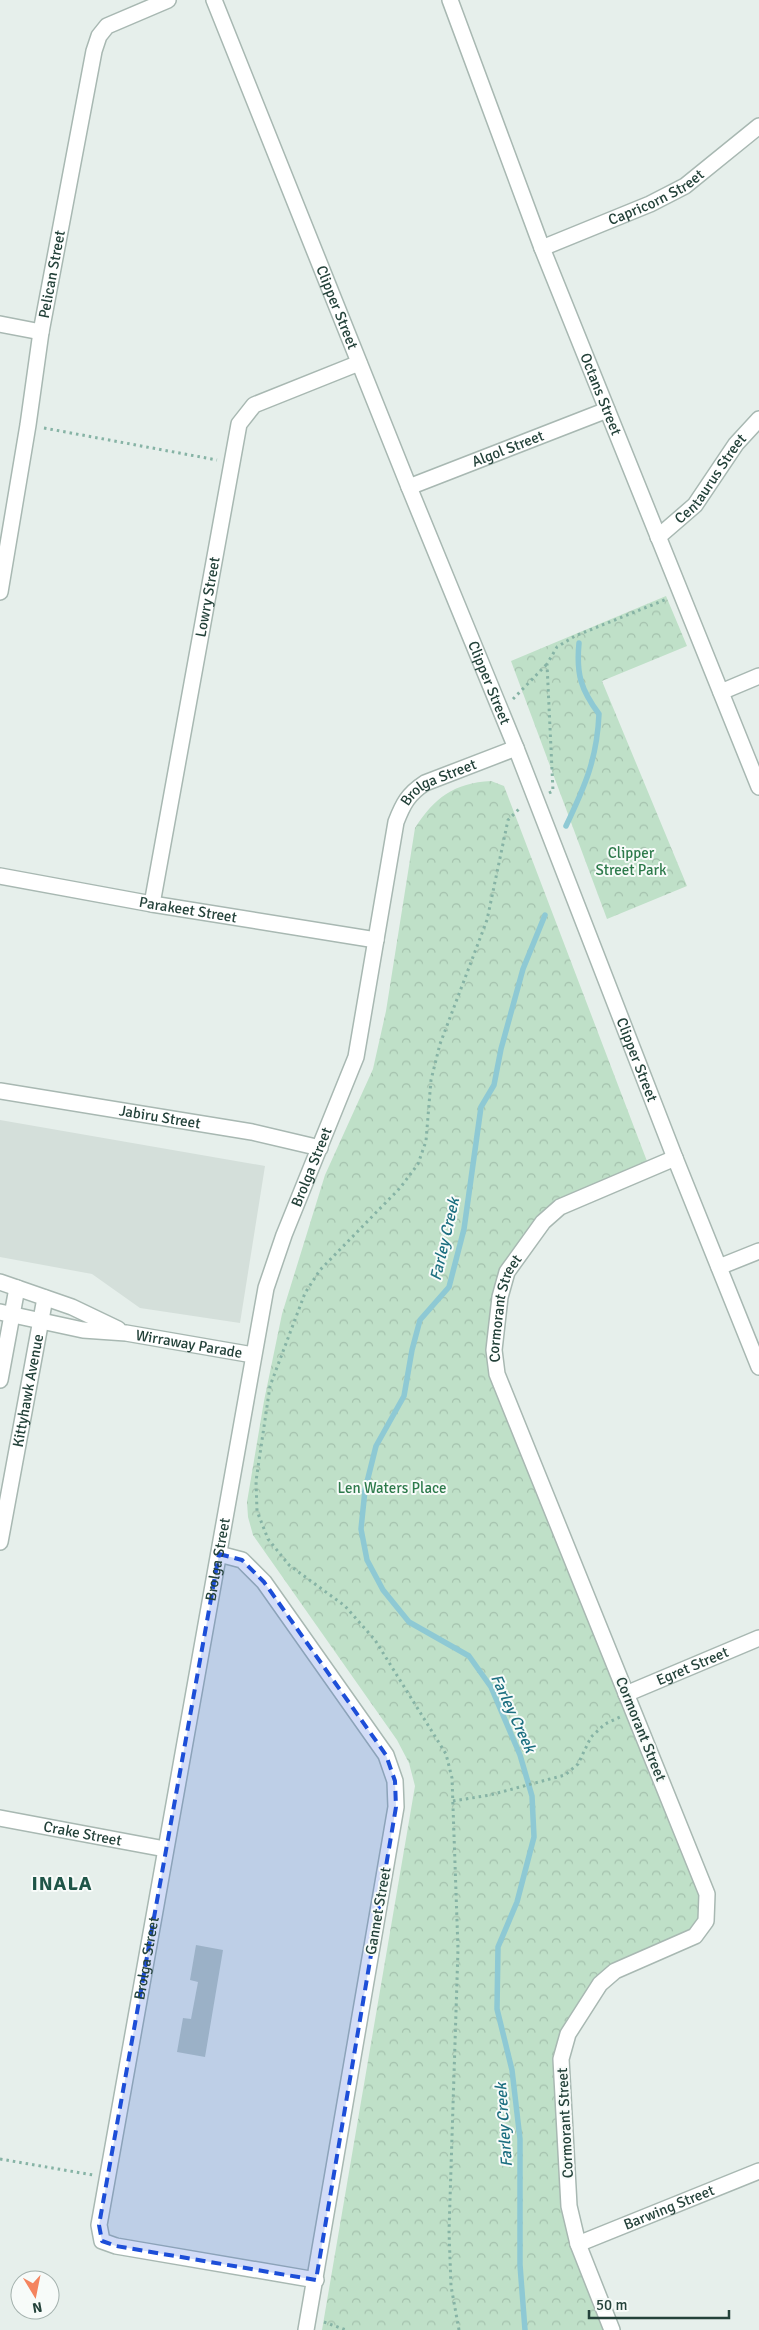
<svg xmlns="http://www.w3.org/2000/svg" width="759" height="2330" font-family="Signika,sans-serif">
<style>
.built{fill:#d4dfda}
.park{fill:url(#park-crowns)}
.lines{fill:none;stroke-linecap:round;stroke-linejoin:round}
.stream{stroke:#8ec9d4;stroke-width:5.5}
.building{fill:#bbcac4}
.minor-casing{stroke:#a8b8b2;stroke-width:18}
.tertiary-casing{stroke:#a8b8b2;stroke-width:18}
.path{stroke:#86b3a5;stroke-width:3;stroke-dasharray:2.5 4;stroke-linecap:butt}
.minor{stroke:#fff;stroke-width:15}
.tertiary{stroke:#fff;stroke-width:15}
.marked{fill:#1d4ed8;fill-opacity:0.2;stroke:#1d4ed8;stroke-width:4;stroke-dasharray:10 6;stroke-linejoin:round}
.labels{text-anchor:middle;stroke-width:4;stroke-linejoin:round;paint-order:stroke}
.street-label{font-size:15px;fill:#24423a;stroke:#f7fbf9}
.park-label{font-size:15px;fill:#2d7a4b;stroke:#f7fbf9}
.water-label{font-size:16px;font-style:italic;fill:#1c6f80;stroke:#f7fbf9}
.district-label{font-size:20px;font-weight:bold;letter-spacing:1px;fill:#1f5548;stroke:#f7fbf9}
</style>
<defs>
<pattern id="park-crowns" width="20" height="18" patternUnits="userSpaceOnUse" patternTransform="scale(1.25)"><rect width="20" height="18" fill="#bfe0c8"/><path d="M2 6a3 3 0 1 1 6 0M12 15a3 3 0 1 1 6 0" fill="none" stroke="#a4c1ad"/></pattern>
</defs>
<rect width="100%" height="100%" fill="#e6efeb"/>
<path class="built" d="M0 1120 265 1166 240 1323 140 1308 92 1274 0 1257Z"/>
<path class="park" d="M666 596 687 646 602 681 687 886 607 919 511 661Z
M491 781 504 786 650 1169 560 1207 507 1272 494 1349 707 1894 695 1936 615 1971 568 2034 569 2206 612 2330H322L415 1786 409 1763 397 1740 253 1535 248 1517 247 1502 264 1401 282 1314 325 1175 373 1069 386 1011 415 828C434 798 454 783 491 781Z"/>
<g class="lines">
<path class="stream" d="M566 826C585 786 597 759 599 714 581 690 576 674 579 643
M525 2330 520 2265V2139L512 2070 497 2009 498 1947 517 1902 534 1837 532 1796 520 1755 491 1687 469 1656 409 1622 383 1590 367 1560 361 1529 365 1490 376 1446 404 1396 412 1350 420 1320 449 1287 464 1229 481 1107 494 1085 501 1049 523 969 545 915"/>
</g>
<path class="building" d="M196 1945 223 1950 205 2057 177 2052 183 2018 191 2019 198 1982 190 1980Z"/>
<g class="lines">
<g class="minor-casing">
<g id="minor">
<path id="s1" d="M450 0 542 248 759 787"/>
<path id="s2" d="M542 248 650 204 685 186 759 126"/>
<path d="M0 324 41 332"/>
<path id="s3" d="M409 487 607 410"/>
<path id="s4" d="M658 537 695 505 736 444 759 419"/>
<path id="s5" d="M0 592 28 425 41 332 94 51 99 36 107 26 168 0"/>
<path d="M721 692 759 676"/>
<path id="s6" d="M0 876 152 904 376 940"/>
<path id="s7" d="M152 904 239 424 254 405 359 363"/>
<path id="s8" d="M0 1091 252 1132 320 1148"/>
<path d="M719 1267 759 1251"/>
<path d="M0 1282 72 1307 118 1329"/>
<path id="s9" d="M0 1312 83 1330 126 1333 253 1355"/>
<path d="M0 1380 17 1288"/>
<path id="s10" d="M0 1542 45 1298"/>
<path d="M219 1554 242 1560 264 1582 386 1755 395 1781 396 1807 306 2330"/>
<path id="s11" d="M626 1694 759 1638"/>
<path id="s12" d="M0 1818 165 1849"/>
<path id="s13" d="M578 2244 759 2171"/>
<path id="s14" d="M316 2280 116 2246 102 2241 99 2225 266 1288 284 1235 356 1057 396 822C403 804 408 794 425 783L516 748"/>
<path id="s15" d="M612 2330 578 2244 569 2206 561 2059 568 2034 600 1984 615 1971 695 1936 706 1921 707 1894 497 1374 494 1350 500 1297 507 1272 543 1222 560 1207 675 1158"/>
</g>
</g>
<g class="tertiary-casing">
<g id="tertiary">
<path id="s16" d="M214 0 409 487 516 748 675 1158 759 1367"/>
</g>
</g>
<path class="path" d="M44 428 217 460
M513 699 547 664
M549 793 553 791 547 664 557 647 575 636 667 599
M453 1801 490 1795 565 1775 578 1764 591 1737 605 1724 620 1717
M0 2159 93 2175
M324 2322 346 2330
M459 2330 451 2286 449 2231 458 1949 452 1778 446 1754 375 1640 345 1606 289 1565 268 1539 257 1511 256 1481 270 1386 305 1293 320 1270 400 1188 418 1164 426 1141 431 1080 440 1044 487 920 508 820 521 807"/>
<use href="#minor" class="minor"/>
<use href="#tertiary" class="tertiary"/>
</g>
<path class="marked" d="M219 1554 242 1560 264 1582 386 1755 395 1781 396 1807 316 2280 116 2246 102 2241 99 2225Z"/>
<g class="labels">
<g class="street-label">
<text dy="5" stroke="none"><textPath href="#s2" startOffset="125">Capricorn Street</textPath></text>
<text dy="5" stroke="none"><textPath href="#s5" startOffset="322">Pelican Street</textPath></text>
<text dy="5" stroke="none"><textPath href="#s16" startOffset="331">Clipper Street</textPath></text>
<text dy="5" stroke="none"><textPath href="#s1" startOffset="422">Octans Street</textPath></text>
<text dy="5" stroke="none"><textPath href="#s3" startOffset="106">Algol Street</textPath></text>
<text dy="5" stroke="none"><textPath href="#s4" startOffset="79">Centaurus Street</textPath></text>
<text dy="5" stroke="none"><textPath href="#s7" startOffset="312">Lowry Street</textPath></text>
<text dy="5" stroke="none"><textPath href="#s16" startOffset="736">Clipper Street</textPath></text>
<text dy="5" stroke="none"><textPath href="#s14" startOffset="1734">Brolga Street</textPath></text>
<text dy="5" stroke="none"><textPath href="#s6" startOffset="191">Parakeet Street</textPath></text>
<text dy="5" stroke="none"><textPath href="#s16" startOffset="1141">Clipper Street</textPath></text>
<text dy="5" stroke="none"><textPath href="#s8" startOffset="162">Jabiru Street</textPath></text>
<text dy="5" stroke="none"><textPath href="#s14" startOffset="1315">Brolga Street</textPath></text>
<text dy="5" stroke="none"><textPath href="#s15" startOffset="1145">Cormorant Street</textPath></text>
<text dy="5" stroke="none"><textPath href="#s9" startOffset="192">Wirraway Parade</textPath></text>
<text dy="5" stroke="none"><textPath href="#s10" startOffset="154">Kittyhawk Avenue</textPath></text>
<text dy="5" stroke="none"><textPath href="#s14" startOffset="910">Brolga Street</textPath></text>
<text dy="5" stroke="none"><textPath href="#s11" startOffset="72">Egret Street</textPath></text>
<text transform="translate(641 1729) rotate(68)" y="5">Cormorant Street</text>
<text dy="5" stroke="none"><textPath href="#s12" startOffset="84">Crake Street</textPath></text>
<text transform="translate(378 1911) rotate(-80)" y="5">Gannet Street</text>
<text dy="5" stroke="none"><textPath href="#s14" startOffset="505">Brolga Street</textPath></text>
<text transform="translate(565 2123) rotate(-93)" y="5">Cormorant Street</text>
<text dy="5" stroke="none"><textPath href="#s13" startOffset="98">Barwing Street</textPath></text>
</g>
<g class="park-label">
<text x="631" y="858">Clipper<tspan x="631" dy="17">Street Park</tspan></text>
<text x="392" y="1493">Len Waters Place</text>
</g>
<g class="water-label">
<text transform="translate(444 1239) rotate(-77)" y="6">Farley Creek</text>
<text transform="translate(514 1713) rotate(65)" y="6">Farley Creek</text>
<text transform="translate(503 2125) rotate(-94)" y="6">Farley Creek</text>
</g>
<g class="district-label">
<text x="62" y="1890">INALA</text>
</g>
</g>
<g transform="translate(35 2295) rotate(170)"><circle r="24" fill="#f7fbf9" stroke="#a3b1ad"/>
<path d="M0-4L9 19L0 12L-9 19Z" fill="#f4845f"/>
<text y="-8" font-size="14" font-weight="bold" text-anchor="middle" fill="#24423a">N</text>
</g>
<path d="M589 2310v8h140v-8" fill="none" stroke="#24423a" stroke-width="2.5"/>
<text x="596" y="2310" font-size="15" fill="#24423a" stroke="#f7fbf9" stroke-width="4" paint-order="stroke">50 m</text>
</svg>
